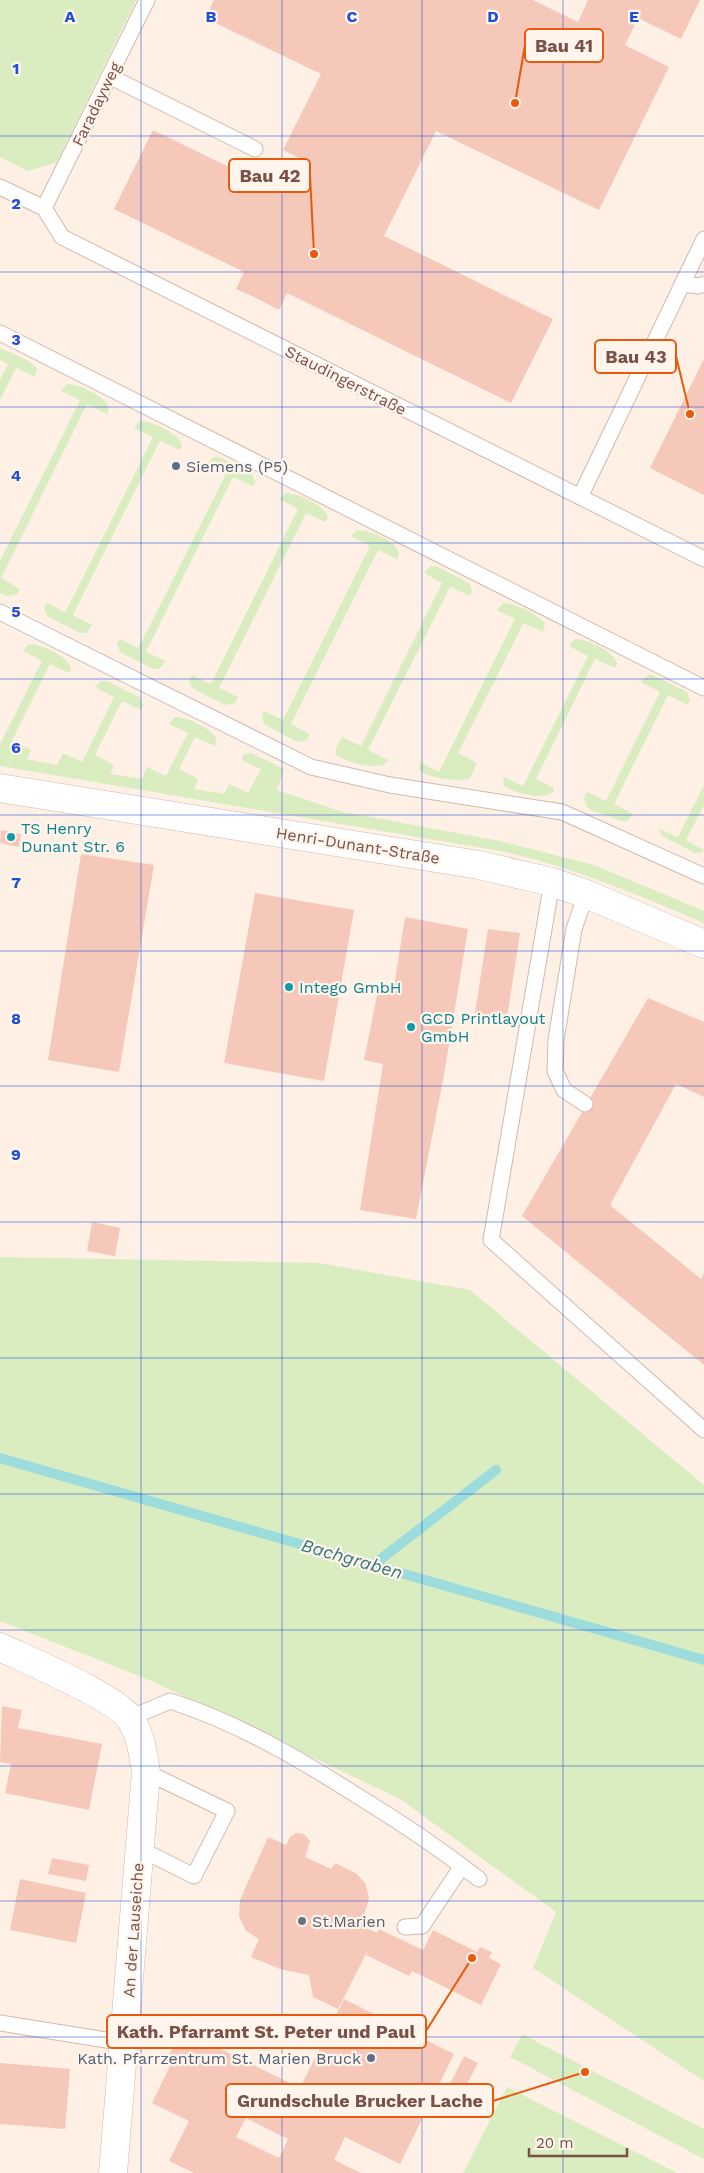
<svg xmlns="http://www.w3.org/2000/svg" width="704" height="2173" font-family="'Work Sans',sans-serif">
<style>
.green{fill:#d9edc1}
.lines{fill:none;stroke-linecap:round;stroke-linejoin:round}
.stream{stroke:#9cdcdc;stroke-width:10}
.building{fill:#f6c8b9;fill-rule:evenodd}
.lane-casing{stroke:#d3b8ab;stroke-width:17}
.street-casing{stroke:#d3b8ab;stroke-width:29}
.lane{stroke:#fff;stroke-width:15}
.street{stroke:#fff;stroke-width:28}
.grid{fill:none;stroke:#1d4ed8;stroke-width:1;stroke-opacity:0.55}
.service-dot{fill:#5c6f8a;stroke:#fff5ec;stroke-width:2}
.culture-dot{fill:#0f9aa8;stroke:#fff5ec;stroke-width:2}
.worship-dot{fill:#6b7280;stroke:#fff5ec;stroke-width:2}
.labels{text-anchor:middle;stroke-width:4.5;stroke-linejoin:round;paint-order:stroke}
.street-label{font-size:16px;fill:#795147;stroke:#fff5ec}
.service-label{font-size:16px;fill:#4e5e75;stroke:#fff5ec;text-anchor:start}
.culture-label{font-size:16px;fill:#0d838f;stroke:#fff5ec;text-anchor:start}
.worship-label{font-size:16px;fill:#5b616d;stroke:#fff5ec;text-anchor:start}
.water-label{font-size:18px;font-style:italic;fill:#367778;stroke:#fff5ec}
.grid-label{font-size:16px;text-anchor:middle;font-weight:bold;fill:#1d4ed8;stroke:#fff5ec;stroke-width:4.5;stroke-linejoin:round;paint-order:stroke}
.leader{fill:none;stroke:#e8590c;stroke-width:2}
.callout-dot{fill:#e8590c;stroke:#fff5ec;stroke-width:2}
.callout{fill:#fff5ec;stroke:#e8590c;stroke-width:2}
.callout-label{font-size:18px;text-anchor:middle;font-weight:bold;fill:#795147}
</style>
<rect width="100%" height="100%" fill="#fef0e4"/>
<path class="green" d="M0 0H136L57 162 28 171 0 157Z
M0 348 29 361 37 368 35 377 16 368 0 400V380L8 364 0 360Z
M67 384C79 384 107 396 109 409L107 414 87 404 1 578 20 589 17 594 7 596 0 593V561L80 400 61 391Z
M140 421C152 421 180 433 182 446L180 450 160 441 73 615 92 625 86 633H80L47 616 44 608 47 603 65 612 71 601 153 437 134 428Z
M213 457H219L252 474 255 482 253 486 233 477 146 652 166 661 159 669H153L120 652 117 644 120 639 138 648 144 637 226 474 207 464Z
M286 493C297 493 326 505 328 518L325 522 306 513 219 688 238 697 235 703 225 705 192 688 189 680 192 675 211 684 298 509 279 499Z
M357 530C369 530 398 541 399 554L397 559 378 550 291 724 310 734 307 740 297 742 264 724 262 717 264 711 283 720 370 546 351 536Z
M430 566H436L469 583 472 591 470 596 450 587 368 750 388 760 385 764C377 770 342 762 336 754V749L342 737 361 746 442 583 424 573Z
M503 603C515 603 537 614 545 623L543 632 523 623 518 634 458 753 477 763 470 778C461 783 425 778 419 769L420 762 439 772 515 619 497 610Z
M575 639C587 639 615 651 617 664L615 668 595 659 536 779 555 789 552 793C543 800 509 793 503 784L504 777 523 786 588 656 569 646Z
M29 644C41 644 69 656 71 669L69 673 50 664 12 741 31 750 27 759 57 765 63 753 82 762 114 697 95 687 101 681H107L141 698 143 705 141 710 122 701 95 755 114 765 110 774 142 779 147 767 166 776 188 733 169 724 175 717C187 717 209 728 216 737L215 746 195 737 179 769 198 779 194 789 224 794 229 784 248 793 261 769 242 760 243 755 251 753 284 769 277 790 343 812 500 841 594 865 704 911V923C639 895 575 868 506 852L0 766V744L42 661 23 651Z
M648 675H653L687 692 690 700 687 705 668 695 614 804 633 814 627 821H621L591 810 587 807 584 799 587 792 606 801 660 692 641 682Z
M704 785V805L686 840 704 850 701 853H695L662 836 659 829 678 837Z
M0 1257 319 1263 470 1290 704 1485V2081L533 1968 556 1912 400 1799 154 1682 0 1621Z
M522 2034 704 2129V2159L510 2057Z
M507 2087 677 2173H463Z"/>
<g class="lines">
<path class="stream" d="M0 1458 704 1660
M373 1565 496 1470"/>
</g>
<path class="building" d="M214 0H533L578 22 588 0H700L681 39 638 18 625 45 669 67 599 210 436 131 384 236 553 319 511 403 287 293 279 310 258 299 236 289 244 272 114 209 153 130 284 194 301 159 283 150 321 74 205 18Z
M704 359V495L650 468Z
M1 830 21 834 19 847 0 843Z
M81 854 154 865 119 1072 48 1060Z
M255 893 354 910 324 1081 224 1063Z
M405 917 468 929 444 1075 416 1219 360 1210 383 1064 364 1060 378 990 393 993Z
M488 929 520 933 507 1018 475 1013Z
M648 998 704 1022V1097L676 1084 610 1205 701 1279 704 1273V1365L522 1216Z
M92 1222 120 1228 115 1256 87 1251Z
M2 1706 22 1710 18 1728 102 1744 89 1810 5 1793 11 1764 0 1762Z
M296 1833 304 1834 310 1841 305 1857 331 1869 335 1863 357 1874 365 1883 369 1898 361 1926 377 1933 379 1929 423 1950 433 1930 477 1952 480 1947 492 1952 489 1958 501 1964 481 2005 412 1971 409 1976 366 1955 372 1942 338 2009 313 1997 309 1975 280 1969 251 1957 259 1939 246 1931 239 1916 240 1900 268 1837 286 1845 290 1837Z
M52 1858 89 1865 86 1881 48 1874Z
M20 1879 86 1893 76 1943 10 1930Z
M344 1999 454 2054 400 2164 345 2137 334 2160 361 2173H194L169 2161 189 2121 152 2103 170 2066 165 2063 182 2030 300 2088ZM246 2118 288 2139 279 2158 236 2137Z
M464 2056 478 2063 459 2099 446 2092Z
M0 2063 70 2069 65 2129 0 2124Z"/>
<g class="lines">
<g class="lane-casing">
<path id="lane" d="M109 76 255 149
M0 187 44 208 62 237 704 559
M44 208 147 0
M682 284 698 286 704 284
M0 333 704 688
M580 497 704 239
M0 612 311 767 390 785 562 812 704 876
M552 882 491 1240 704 1430
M585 1104 564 1090 555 1071 556 1040 574 929 586 894
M130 1718 170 1701C236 1722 298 1758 356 1795 399 1821 439 1848 479 1879
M140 1849 194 1876 227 1811 146 1772
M405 1927 422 1926 462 1866
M0 2023 125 2043"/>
</g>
<g class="street-casing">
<path id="street" d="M0 788 479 865 552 882 586 894 704 944
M0 1647C27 1660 117 1697 131 1720 141 1736 143 1754 146 1772L113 2173"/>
</g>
<use href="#lane" class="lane"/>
<use href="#street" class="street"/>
</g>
<path class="grid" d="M141 0V2173M282 0V2173M422 0V2173M563 0V2173M0 136H704M0 272H704M0 407H704M0 543H704M0 679H704M0 815H704M0 951H704M0 1086H704M0 1222H704M0 1358H704M0 1494H704M0 1630H704M0 1766H704M0 1901H704M0 2037H704"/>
<g class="service-dot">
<circle cx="176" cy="466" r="5"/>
<circle cx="371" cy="2058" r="5"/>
</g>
<g class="culture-dot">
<circle cx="11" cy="837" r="5"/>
<circle cx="289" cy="987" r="5"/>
<circle cx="411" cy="1027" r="5"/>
</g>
<circle class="worship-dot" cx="302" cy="1921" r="5"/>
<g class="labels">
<g class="street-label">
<text transform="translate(96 104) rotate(-64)" y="6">Faradayweg</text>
<text transform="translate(346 380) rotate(27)" y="6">Staudingerstraße</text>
<text transform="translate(358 845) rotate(9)" y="6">Henri-Dunant-Straße</text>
<text transform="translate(133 1930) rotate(-86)" y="6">An der Lauseiche</text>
</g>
<g class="service-label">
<text x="186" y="472">Siemens (P5)</text>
<text x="361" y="2064" text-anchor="end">Kath. Pfarrzentrum St. Marien Bruck</text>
</g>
<g class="culture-label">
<text x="21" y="834">TS Henry<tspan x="21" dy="18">Dunant Str. 6</tspan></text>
<text x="299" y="993">Intego GmbH</text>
<text x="421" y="1024">GCD Printlayout<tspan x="421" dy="18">GmbH</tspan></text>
</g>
<g class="worship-label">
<text x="312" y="1927">St.Marien</text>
</g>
<g class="water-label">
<text transform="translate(352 1559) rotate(16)" y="6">Bachgraben</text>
</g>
</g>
<g class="grid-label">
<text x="70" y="22">A</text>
<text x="211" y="22">B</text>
<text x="352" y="22">C</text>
<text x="493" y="22">D</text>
<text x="634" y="22">E</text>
<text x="16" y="74">1</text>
<text x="16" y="209">2</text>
<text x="16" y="345">3</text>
<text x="16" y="481">4</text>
<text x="16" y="617">5</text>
<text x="16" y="753">6</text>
<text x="16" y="888">7</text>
<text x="16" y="1024">8</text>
<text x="16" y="1160">9</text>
</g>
<path class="leader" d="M515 103L525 45M314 254L310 176M690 414L676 356M472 1958L426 2031M585 2072L493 2101"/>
<g class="callout-dot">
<circle cx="515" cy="103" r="5"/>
<circle cx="314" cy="254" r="5"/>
<circle cx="690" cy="414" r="5"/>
<circle cx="472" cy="1958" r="5"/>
<circle cx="585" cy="2072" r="5"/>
</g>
<g class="callout">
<rect x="525" y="29" width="78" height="33" rx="5"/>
<rect x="229" y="159" width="81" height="33" rx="5"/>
<rect x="595" y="340" width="81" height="33" rx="5"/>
<rect x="107" y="2015" width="319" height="33" rx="5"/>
<rect x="226" y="2084" width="267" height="33" rx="5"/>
</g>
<g class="callout-label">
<text x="564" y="52">Bau 41</text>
<text x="270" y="182">Bau 42</text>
<text x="636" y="363">Bau 43</text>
<text x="266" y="2038">Kath. Pfarramt St. Peter und Paul</text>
<text x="360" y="2107">Grundschule Brucker Lache</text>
</g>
<path d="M529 2148v8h98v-8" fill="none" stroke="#795147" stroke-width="2.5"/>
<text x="536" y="2148" font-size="15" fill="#795147" stroke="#fff5ec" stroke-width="4" paint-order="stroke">20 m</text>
</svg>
